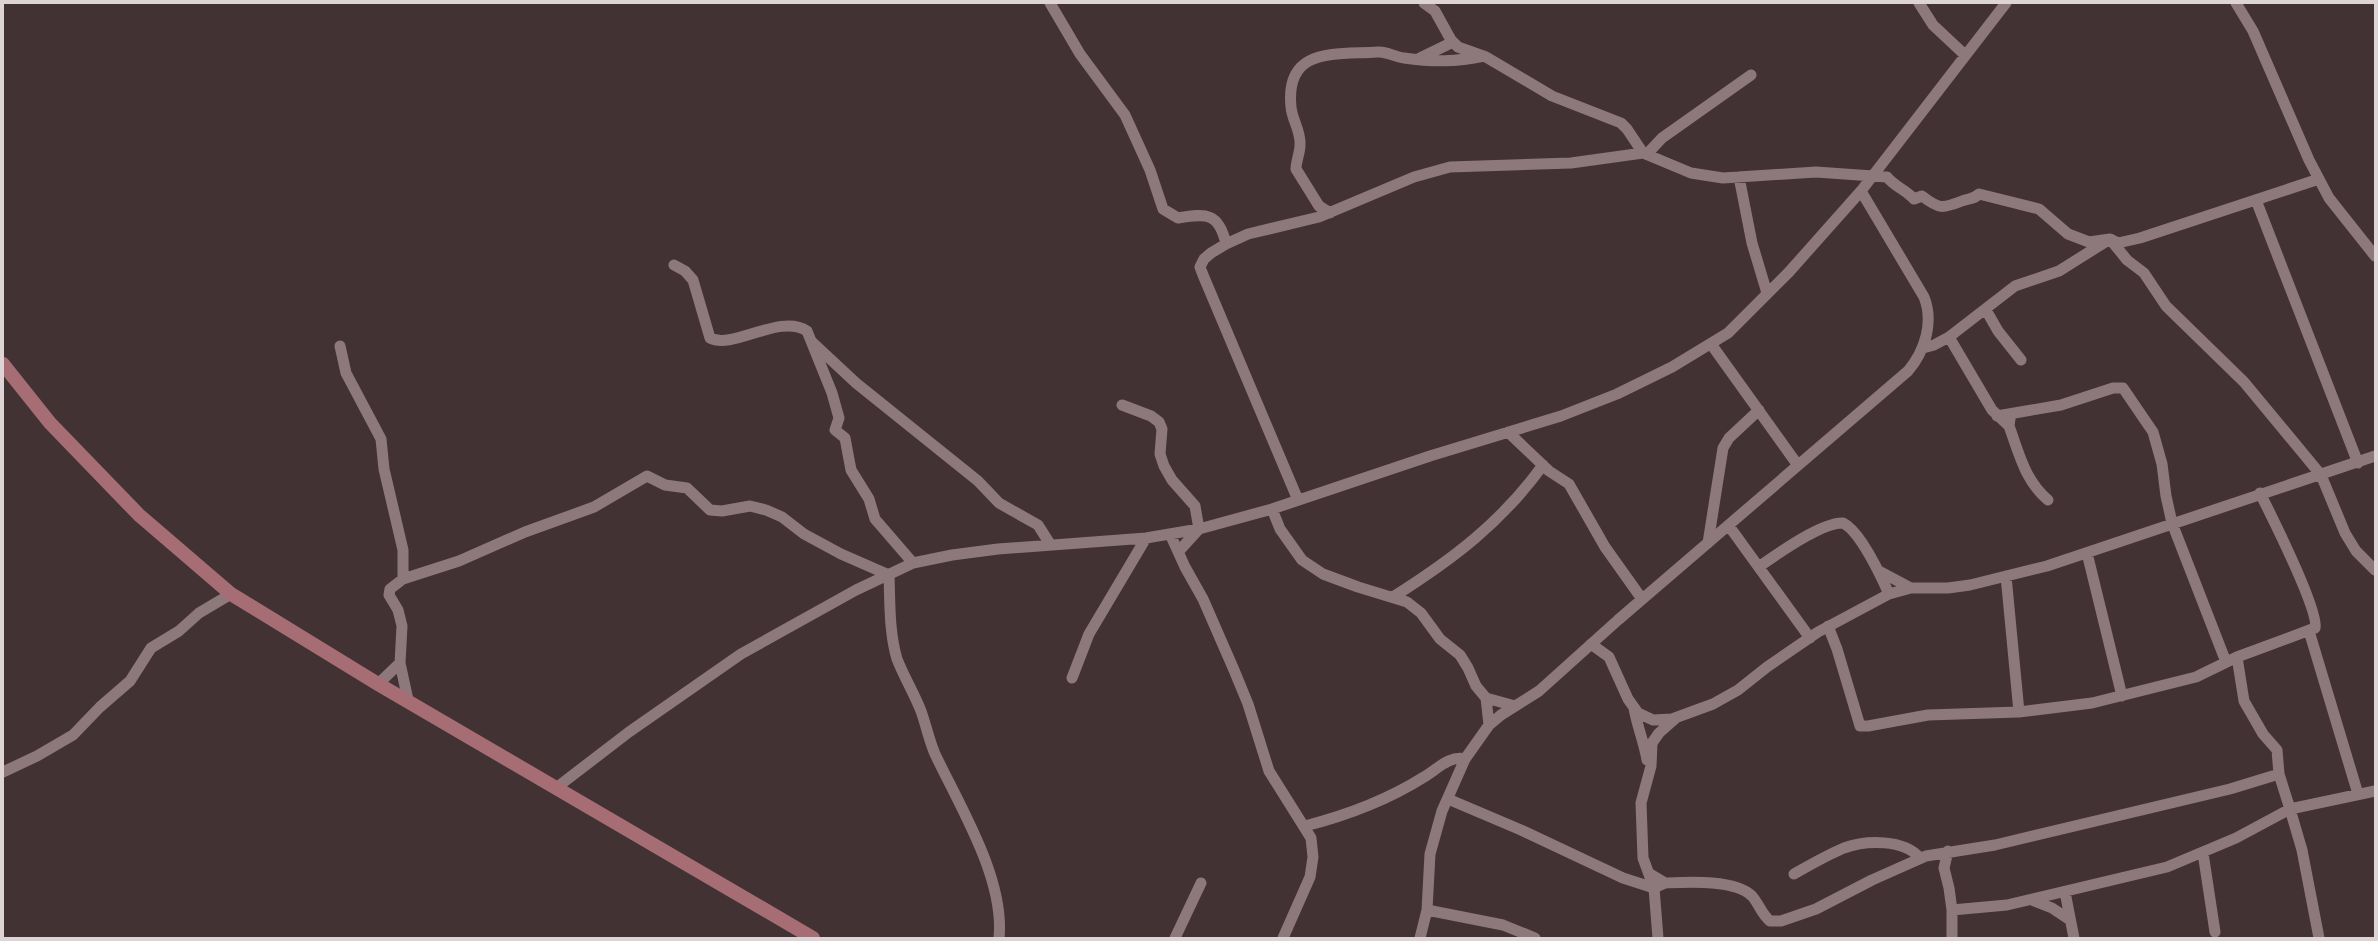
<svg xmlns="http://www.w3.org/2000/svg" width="2378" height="941" font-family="Bitter,serif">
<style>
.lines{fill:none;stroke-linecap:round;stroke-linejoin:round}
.minor{stroke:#8d797b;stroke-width:11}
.major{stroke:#a66d74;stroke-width:14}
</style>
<rect width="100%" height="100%" fill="#423233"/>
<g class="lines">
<path class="minor" d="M1050 3 1080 54 1125 115 1150 170 1163 209 1178 218C1207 213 1219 213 1226 244
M1424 3 1435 11 1451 40 1458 47 1486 57 1552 96 1621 123 1627 129 1643 153
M1919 3 1933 25 1965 55
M2236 3 2253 31 2309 160 2329 198 2375 256
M1420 58 1453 42
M1647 154 1662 138 1751 75
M1739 177 1752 243 1767 293
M2256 200 2358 463
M1330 213 1319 206 1296 169C1296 161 1300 153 1300 145 1301 131 1292 120 1291 107 1285 47 1334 55 1377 52 1387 51 1394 57 1404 58 1433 62 1456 62 1484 56
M674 265 685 271 693 280 710 338C733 350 780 313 807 331L832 393 839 418 835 430 845 438 851 470 869 499 875 519 913 563
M1986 310 1998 331 2021 360
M1949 337 1992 410 2009 426
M812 342 856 383 978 481 999 503 1038 525 1050 544
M1711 344 1797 464
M340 346 346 373 381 439 384 469 403 550V579
M1923 348 1934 345 1949 337 2015 286 2059 271 2110 239 2118 243 2140 238 2319 179
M1122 405 1151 416 1159 422 1162 429 1160 454 1164 466 1172 480 1195 506 1199 529 1179 551
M1997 416 2061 405 2113 388H2123L2153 432 2162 464 2166 496 2172 523 2226 662
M2010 419 2009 426C2019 453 2025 481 2048 500
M1508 432 1549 471 1569 484 1605 547 1642 599
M1298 500 1203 275 1200 267 1204 259 1211 253 1226 244 1248 234 1319 217 1414 177 1450 167 1571 163 1643 153 1691 173 1723 178 1816 172 1887 177C1895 187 1905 189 1914 199L1922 196C1939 209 1942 209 1962 201 1969 198 1973 200 1979 194L2039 209 2068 234 2089 242 2110 239 2127 260 2144 273 2166 306 2244 382 2321 475 2345 533 2356 551 2375 570
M1272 509 1280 529 1302 560 1323 574 1358 587 1407 602 1421 613 1440 639 1460 655 1468 668 1476 686 1486 698 1489 725
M1729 526 1810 638
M1170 534 1185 567 1203 599 1234 670 1248 704 1269 771 1311 838 1313 857 1310 877 1283 938
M1708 543 1723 448 1729 438 1759 410
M2087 553 2122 696
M1760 566C1777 554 1822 522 1843 523 1860 531 1881 576 1889 594
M1879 571 1911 588
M1393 597C1453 559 1501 523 1543 465
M1828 626 1837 649 1860 726H1868L1928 715 2019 712 2006 576
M2309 631 2358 794
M1591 644 1609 657 1628 699 1638 713 1653 720 1672 719 1713 704 1738 690 1767 667 1818 632 1889 594 1911 588H1948L1970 585 2047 566 2375 456
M2237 657 2244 701 2263 734 2277 750 2279 774 2290 809 2375 791
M1072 678 1089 634 1146 538
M378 684 400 663
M1486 698 1515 706
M408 700 400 663 402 626 398 610 389 595 390 589 403 579 459 561 525 532 594 507 647 476 665 485 687 488 710 510 722 511 750 506 766 510 782 517 804 534 841 554 889 575C890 602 889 632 897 659 904 677 914 693 921 711 926 725 929 740 935 754 960 807 1005 879 999 938
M1634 708C1637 726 1644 742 1647 760
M2019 712 2092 703 2196 677 2237 657 2315 628C2322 616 2269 511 2260 493
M3 772 37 756 73 735 100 707 130 681 151 648 179 631 199 613 231 594
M556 788 629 732 741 654 856 590 913 563 952 555 998 549 1146 538 1199 529 1272 509 1430 456 1561 416 1617 394 1672 367 1728 333 1789 272 1861 191 2006 3
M1448 799 1521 830 1623 878 1654 888 1665 883 1650 874
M1305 826C1348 815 1386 801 1424 777 1436 770 1450 755 1465 759
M1948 851 1944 868 1949 888 1952 910 2007 905 2167 867 2236 838 2290 809 2302 850 2319 938
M2203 853 2215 932
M1794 874C1810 865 1827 855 1844 848 1866 840 1904 839 1920 858
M1665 883C1687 882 1735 879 1752 896 1759 904 1762 915 1770 921H1781L1816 909 1872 880 1926 856 1995 845 2230 789 2279 774
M2065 892 2074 938
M2032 900 2052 908 2070 920
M1427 910 1503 925 1535 938
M1952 910V938
M1175 938 1201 883
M1420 938 1427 910 1430 854 1442 811 1465 759 1489 725 1501 715 1539 691 1618 620 1908 371C1925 351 1934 322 1924 297L1861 191
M1658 938 1654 888 1643 858 1641 803 1651 766 1652 743 1659 733 1676 718"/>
<path class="major" d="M3 364 50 423 139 515 231 594 378 684 813 938"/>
</g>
<rect width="2378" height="941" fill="none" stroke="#dfd4d5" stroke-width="8"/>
</svg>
